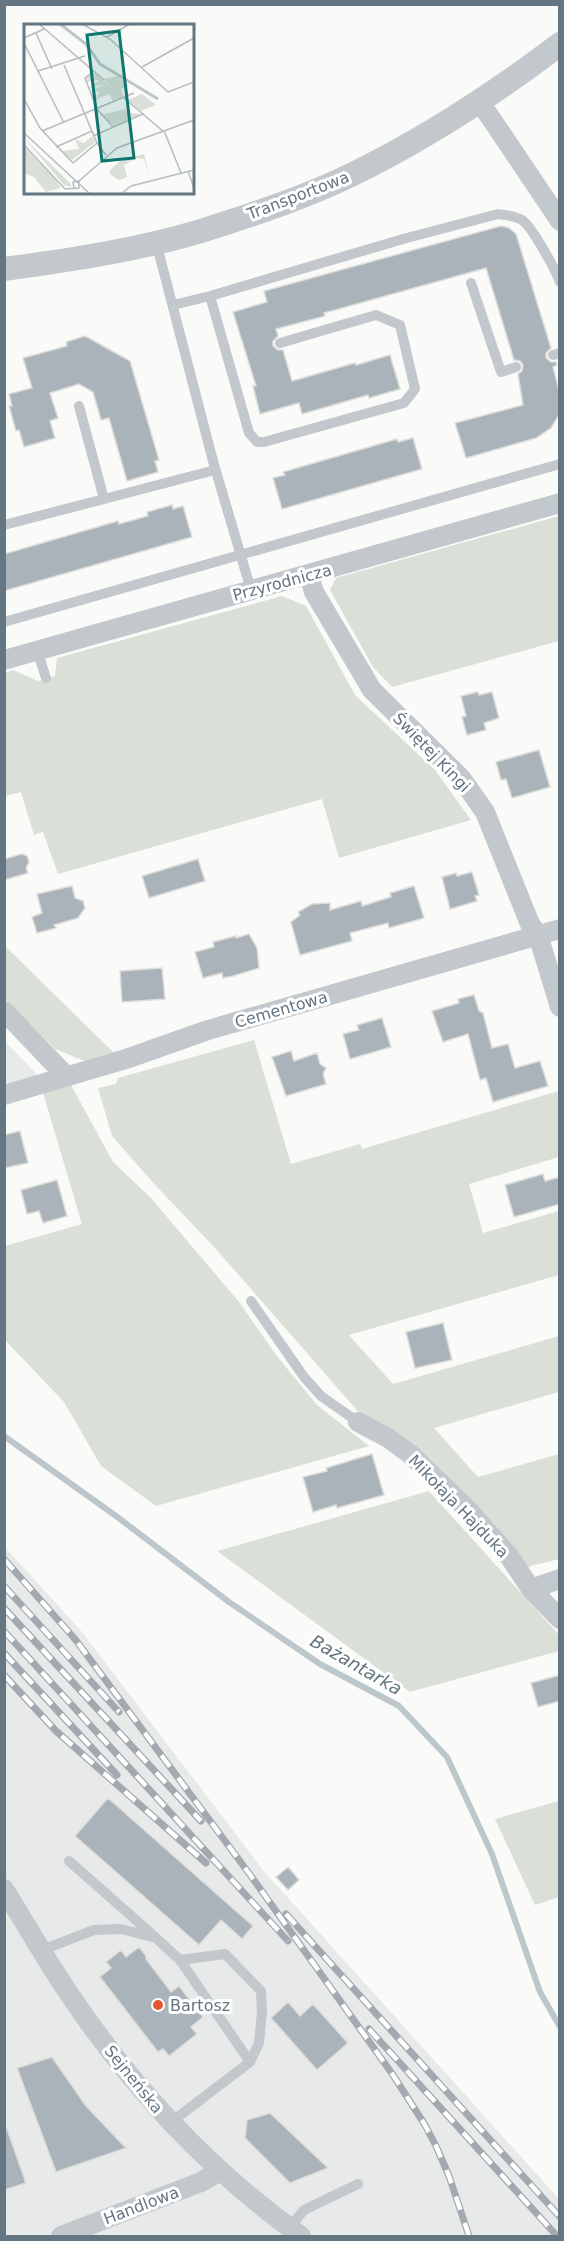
<svg xmlns="http://www.w3.org/2000/svg" width="564" height="2241" font-family="'DejaVu Sans',sans-serif">
<style>
.built{fill:#e8e9e9}
.green{fill:#dadfd7}
.lines{fill:none;stroke-linecap:round;stroke-linejoin:round}
.stream{stroke:#bbc7cb;stroke-width:6}
.building{fill:#aab3b9;stroke:#dcdcda;stroke-width:1.5}
.service{stroke:#c3c8cc;stroke-width:10}
.minor{stroke:#c3c8cc;stroke-width:20}
.tertiary{stroke:#c3c8cc;stroke-width:24}
.rail-casing{stroke:#a2aab0;stroke-width:7}
.rail{stroke:#fff;stroke-width:4.5;stroke-dasharray:14;stroke-linecap:butt}
.poi-dot{fill:#e4572e;stroke:#fff;stroke-width:2}
.labels{text-anchor:middle;stroke-width:6;stroke-linejoin:round;paint-order:stroke}
.street-label{font-size:16px;fill:#657683;stroke:#fff}
.poi-label{font-size:16px;fill:#657683;stroke:#fff;text-anchor:start}
.water-label{font-size:18px;font-style:italic;fill:#60757c;stroke:#fff}
.inset-river{fill:none;stroke:#bbc7cb;stroke-width:3}
.inset-road{fill:none;stroke:#b5bdc2;stroke-width:1.5}
.view{fill:#0f766e;fill-opacity:0.15;stroke:#0f766e;stroke-width:3}
.inset-edge{fill:none;stroke:#657683;stroke-width:3}
</style>
<rect width="100%" height="100%" fill="#fafaf8"/>
<path class="built" d="M4 1040 26 1063 40 1078 5 1088Z
M4 1546 82 1632 263 1870 559 2199V2236H5Z"/>
<path class="green" d="M559 516V641L392 687 373 667 330 590 336 578Z
M282 596 306 606 355 695 435 770 471 820 339 858 322 799 58 874 43 832 34 835 21 792 5 796V673L13 670 38 681 55 676 57 658Z
M4 945 114 1053 87 1062 55 1049 5 999Z
M254 1040 291 1164 360 1144 362 1149 559 1091V1157L469 1184 483 1233 559 1211V1275L349 1335 393 1384 559 1336V1392L434 1428 478 1477 559 1454V1559L523 1568 370 1425 216 1249 158 1188 112 1136 98 1088 116 1084 118 1078Z
M71 1085 113 1162 151 1198 239 1302 276 1355 317 1405 369 1446 156 1506 101 1466 64 1402 5 1340V1246L82 1224 43 1093Z
M429 1491 559 1635V1651L410 1692 217 1551Z
M559 1801V1897L535 1905 495 1819Z"/>
<g class="lines">
<path class="stream" d="M4 1436 116 1516 229 1602 320 1664 399 1706 447 1757 492 1854 540 1992 560 2027"/>
</g>
<path class="building" d="M501 226 509 228 516 234 551 348 546 353V358L551 362H556L557 365 553 367 560 395V409L559 415 551 428 536 438 466 458 455 423 523 405 518 374 522 371 523 365 520 361 514 360 486 268 324 313 325 316 276 329 278 336 273 341V346L278 350H283L292 381 355 363 356 365 390 355 400 389 369 398 368 395 302 414 299 403 260 414 253 386H256L233 312 267 302 264 291Z
M85 336 130 361 159 460 155 461 158 472 127 481 109 418 101 420 93 392 79 384 50 393 58 418 50 421 55 438 24 447 19 430 16 431 9 406H12L9 394 32 388 23 358 67 346 66 342Z
M413 438 422 469 282 509 273 478 285 475 283 472 397 439 398 442Z
M172 505 173 509 183 506 192 537 4 591V554L118 521 119 524 148 516 147 512Z
M478 692 479 695 492 692 499 718 484 723 486 730 467 735 462 717 466 716 461 696Z
M539 750 550 787 512 798 506 779 501 780 496 762Z
M22 854 27 856 29 862 26 868 28 873 4 880V859Z
M198 859 205 881 149 898 142 876Z
M472 872 479 895 475 896 477 901 450 909 442 877 456 873 457 876Z
M72 886 75 898 83 901 85 908 78 918 54 925 56 928 37 933 32 917 42 913 37 894Z
M414 886 424 918 389 928 388 923 350 933 352 941 300 955 291 922 300 915 298 912 312 904 330 903V910L361 901 362 906 391 897 390 893Z
M249 934 257 948 259 968 233 976 223 978 222 973 203 978 195 952 214 947 213 942 236 936V938Z
M162 968 165 999 122 1002 120 971Z
M474 995 479 1011 483 1013 492 1048 508 1044 515 1068 540 1061 548 1086 493 1102 486 1078 480 1080 468 1034 443 1042 432 1011 459 1003 458 999Z
M382 1018 391 1047 350 1059 343 1034 359 1030 357 1025Z
M291 1051 294 1061 317 1053 320 1064 326 1068 323 1074 326 1084 286 1096 272 1057Z
M20 1131 28 1163 4 1168V1135Z
M543 1174 545 1181 560 1177V1204L514 1217 505 1185Z
M57 1180 67 1216 43 1223 39 1211 27 1214 21 1190Z
M443 1323 452 1360 415 1368 406 1332Z
M372 1454 384 1495 337 1508 336 1505 313 1512 303 1477 327 1471 326 1468Z
M560 1675V1701L538 1707 531 1683Z
M108 1798 253 1926 242 1939 221 1920 199 1945 75 1836Z
M288 1867 299 1880 288 1890 276 1877Z
M139 1947 146 1956V1959L171 1992 179 1986 203 2017 191 2027 197 2034 169 2056 163 2049 158 2052 100 1977 111 1968 106 1962 121 1950 126 1957Z
M288 2002 300 2016 313 2004 348 2043 317 2070 271 2018Z
M52 2057 86 2106 126 2148 56 2172 17 2068Z
M270 2113 328 2168 290 2183 245 2138 247 2120Z
M7 2129 26 2183 4 2190V2130Z"/>
<g class="lines">
<path class="service" d="M156 242 213 461 251 590
M471 283 501 372 516 367
M210 296 403 239 498 214C506 215 515 216 522 220 533 228 555 269 560 282
M173 305 210 296 249 433 257 442H264L404 403 415 389 400 325 376 315 280 343
M553 355 560 353
M79 406 104 499 215 470
M4 525 104 499
M4 622 560 464
M37 650 46 678
M251 1301 304 1377 321 1396 358 1422
M69 1861 154 1936
M42 1950 94 1930 121 1929 156 1938 180 1960 225 1954 261 1991 262 2012 259 2043 250 2062 170 2123
M180 1960 250 2062
M289 2228 304 2210 358 2184"/>
<path class="minor" d="M480 102 560 221
M309 575 314 592 372 690 461 778 485 812 530 924 538 935 560 1007
M4 660 560 503
M4 1011 66 1076
M4 1095 126 1059 208 1030 560 929
M358 1422 388 1438 410 1454 468 1510 509 1556 531 1589 560 1619
M531 1589 560 1579
M4 1889C27 1926 49 1965 74 2001 136 2092 212 2172 301 2236
M61 2236 201 2182 220 2171"/>
<path class="tertiary" d="M4 269C70 260 138 250 201 231 251 215 304 198 351 175 425 139 494 94 560 44"/>
<g class="rail-casing">
<path id="rail" d="M4 1559 75 1639 251 1876 393 2075 425 2125 436 2146 449 2176 469 2236
M4 1586 119 1712
M4 1608 201 1821
M4 1631 288 1941
M4 1653 117 1775
M4 1675 56 1731 206 1863
M286 1914 560 2217
M369 2029 557 2236"/>
</g>
<use href="#rail" class="rail"/>
</g>
<circle class="poi-dot" cx="158" cy="2005" r="6"/>
<g class="labels">
<g class="street-label">
<text transform="translate(298 195) rotate(-21)" y="6">Transportowa</text>
<text transform="translate(282 582) rotate(-15)" y="6">Przyrodnicza</text>
<text transform="translate(432 752) rotate(46)" y="6">Świętej Kingi</text>
<text transform="translate(281 1009) rotate(-16)" y="6">Cementowa</text>
<text transform="translate(459 1506) rotate(46)" y="6">Mikołaja Hajduka</text>
<text transform="translate(134 2079) rotate(51)" y="6">Sejneńska</text>
<text transform="translate(141 2205) rotate(-21)" y="6">Handlowa</text>
</g>
<g class="poi-label">
<text x="170" y="2011">Bartosz</text>
</g>
<g class="water-label">
<text transform="translate(356 1665) rotate(30)" y="6">Bażantarka</text>
</g>
</g>
<g transform="translate(24 24)">
<rect width="170" height="170" fill="#fafaf8"/>
<path d="M70 49 90 65 79 55 94 52 105 62 97 65 100 72 89 77 85 70 71 76 75 68 67 67 81 60 65 64 75 56 63 58 62 52ZM118 70 132 81 117 87 104 76ZM101 85 104 89 117 90 90 102 78 91ZM68 112 71 118 48 136 38 127 55 125 51 115 60 119ZM0 114 47 160V163L40 161ZM0 123 32 156 36 164 22 168 10 153 0 149ZM120 130 125 151 120 135 113 134 100 141 103 153 95 156 87 151 85 147 96 137Z" fill="#dadfd7"/>
<path class="inset-river" d="M36 0 62 20 76 40 134 75"/>
<path class="inset-road" d="M15 0 80 56M58 0 86 15 144 68 170 58M12 9 28 45M83 13 106 0M0 14 20 5M0 19 40 99M40 41 73 119 82 131M118 43 170 14M14 47 61 32M69 48 61 54 73 85 89 103M99 73 141 109 157 149M0 75 16 104 49 139 73 119M18 107 110 69M0 109 65 169M69 112 119 90M0 121 41 165M32 123 68 107M164 147 170 164M55 157 93 124 170 96M41 165 55 164V157L49 158 50 164M98 169 107 162 170 146"/>
<path class="view" d="M95 7 110 134 78 137 63 11Z"/>
<rect width="170" height="170" class="inset-edge"/>
</g>
<rect width="564" height="2241" fill="none" stroke="#657683" stroke-width="12"/>
</svg>
